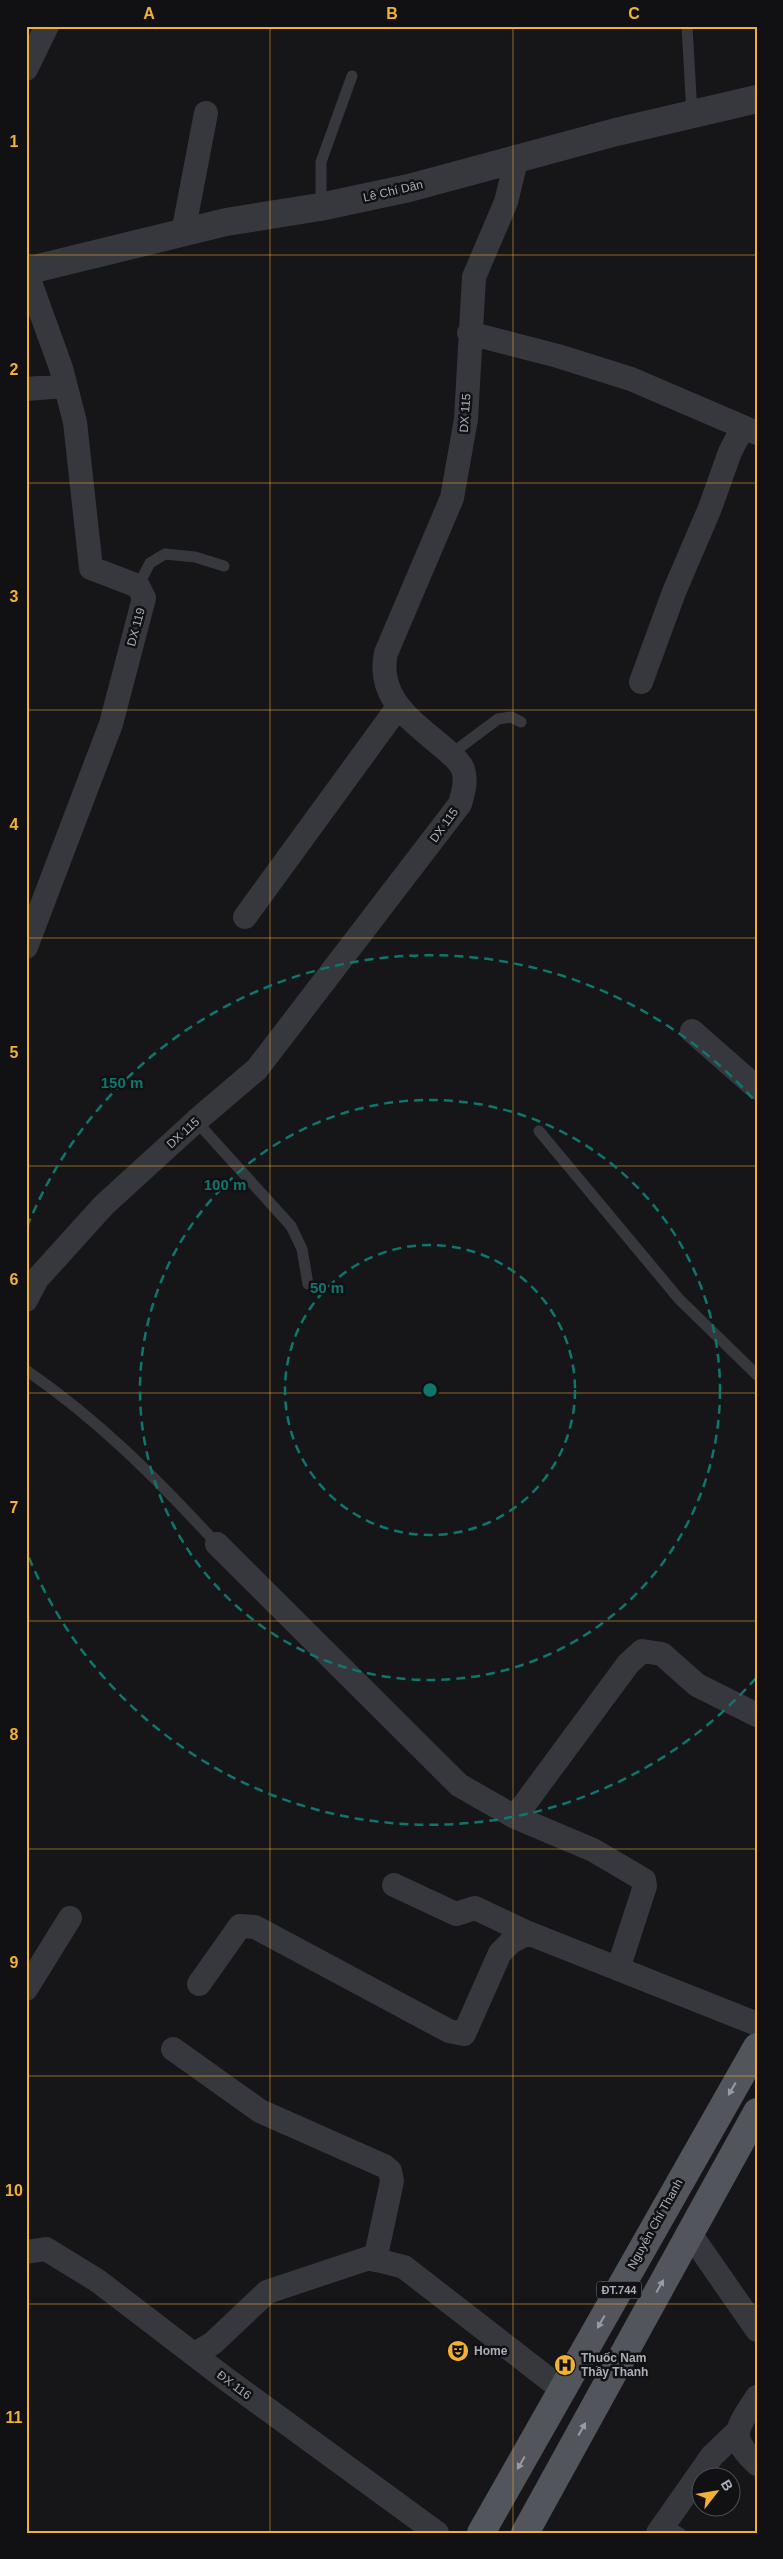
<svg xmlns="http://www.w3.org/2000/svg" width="783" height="2559" font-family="Arial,sans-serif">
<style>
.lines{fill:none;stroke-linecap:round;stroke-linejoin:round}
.service{stroke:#37383d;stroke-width:11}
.minor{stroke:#37383d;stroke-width:24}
.tertiary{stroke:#37383d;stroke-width:28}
.primary{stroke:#53555c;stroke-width:28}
.oneway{fill:#979ba6}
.grid{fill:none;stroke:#f2b134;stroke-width:1;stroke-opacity:0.55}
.ring{fill:none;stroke:#0f766e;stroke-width:2.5;stroke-dasharray:9 6}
.labels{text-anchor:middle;stroke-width:5;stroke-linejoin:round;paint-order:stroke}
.shield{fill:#111113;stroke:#7b7e86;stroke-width:1}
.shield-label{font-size:11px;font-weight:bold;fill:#a8adb8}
.street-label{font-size:12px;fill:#a8adb8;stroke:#111113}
.poi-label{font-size:12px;font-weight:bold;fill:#a8adb8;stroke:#111113;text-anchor:start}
.centre{fill:#0f766e;stroke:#111113;stroke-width:2.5}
.ring-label{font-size:15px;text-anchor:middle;font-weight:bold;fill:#0f766e;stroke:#111113;stroke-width:5;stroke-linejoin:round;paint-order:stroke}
.neatline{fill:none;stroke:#f2b134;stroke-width:2}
.grid-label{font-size:16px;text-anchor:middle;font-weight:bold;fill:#f2b134}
</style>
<rect width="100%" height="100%" fill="#161618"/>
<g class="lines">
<path class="service" d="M687 26 692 114
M321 206V162L352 76
M138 586 150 563 165 554 195 557 224 566
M451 754 498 719 511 717 521 722
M196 1121 291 1226 302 1249 308 1284
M539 1131 679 1299 757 1375
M26 1370C101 1422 156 1478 217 1544
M663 2523 680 2533"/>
<path class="minor" d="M26 69 47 26
M183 233 206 113
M26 271 61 368 75 422 91 568 138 586 144 598 111 724 26 947
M469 333 558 356 631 379 757 433
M26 389 65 386
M641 682 674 592 710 508 730 452 743 427
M245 917 398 707
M692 1031 757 1088
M26 1300 37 1279 104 1205 196 1121 257 1069 460 804C463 793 467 781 463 769 460 762 451 754 445 749 414 722 376 699 386 653L452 498 466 419 474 277 506 202 516 161
M217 1544 459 1785 515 1817 593 1850 644 1880 645 1886 618 1969
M515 1817 628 1664 642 1651 662 1654 697 1685 757 1715
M394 1885 456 1914 475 1908 528 1933
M199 1984 240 1926 255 1927 449 2031 464 2034 500 1953 511 1942 528 1933 757 2024
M26 1989 70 1918
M173 2049 260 2111 384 2166 390 2171 392 2181 375 2260
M689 2232 757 2330
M26 2252 46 2249 98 2281 226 2379 437 2533
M195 2354 213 2343 267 2292 369 2258 404 2267 564 2391
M757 2397C737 2428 727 2436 757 2464
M658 2533 712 2456 737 2432"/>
<path class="tertiary" d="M26 271 226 222 320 207 409 188 616 132 757 99"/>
<path class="primary" d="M481 2533 757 2047
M525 2533 757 2112"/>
</g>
<defs><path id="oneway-solid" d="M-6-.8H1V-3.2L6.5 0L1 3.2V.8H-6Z" transform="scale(1.25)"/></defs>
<g class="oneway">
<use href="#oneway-solid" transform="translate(732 2089) rotate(120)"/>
<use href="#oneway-solid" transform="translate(660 2286) rotate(-61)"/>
<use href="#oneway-solid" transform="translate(601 2322) rotate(119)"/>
<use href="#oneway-solid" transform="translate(582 2429) rotate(-61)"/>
<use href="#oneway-solid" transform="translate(521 2463) rotate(120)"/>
</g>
<path class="grid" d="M270 26V2533M513 26V2533M26 255H757M26 483H757M26 710H757M26 938H757M26 1166H757M26 1393H757M26 1621H757M26 1849H757M26 2076H757M26 2304H757"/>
<g class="ring">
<circle cx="430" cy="1390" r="145"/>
<circle cx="430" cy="1390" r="290"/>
<path d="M756 1678A435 435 0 0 1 27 1553M27 1227A435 435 0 0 1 756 1102"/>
</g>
<defs>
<g id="theatre-disc" transform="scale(1.125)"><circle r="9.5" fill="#f2b134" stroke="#111113"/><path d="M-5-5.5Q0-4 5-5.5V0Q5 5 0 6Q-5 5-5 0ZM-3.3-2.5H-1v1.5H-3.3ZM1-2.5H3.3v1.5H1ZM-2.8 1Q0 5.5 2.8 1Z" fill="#111"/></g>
<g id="hospital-disc" transform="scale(1.125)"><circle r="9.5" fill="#f2b134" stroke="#111113"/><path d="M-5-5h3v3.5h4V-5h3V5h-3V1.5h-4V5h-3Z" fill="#111"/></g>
</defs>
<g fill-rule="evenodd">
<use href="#theatre-disc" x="458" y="2351"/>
<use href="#hospital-disc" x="565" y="2365"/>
</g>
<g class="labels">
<rect class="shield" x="596.5" y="2281.5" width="45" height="17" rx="4"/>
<g class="shield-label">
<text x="619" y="2294">ĐT.744</text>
</g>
<g class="street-label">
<text transform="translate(393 191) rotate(-13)" y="4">Lê Chí Dân</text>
<text transform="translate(465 413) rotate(-86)" y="4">DX 115</text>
<text transform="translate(136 627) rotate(-75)" y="4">DX 119</text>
<text transform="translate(444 825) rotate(-54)" y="4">DX 115</text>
<text transform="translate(183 1133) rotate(-42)" y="4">DX 115</text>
<text transform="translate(655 2224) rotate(-61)" y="4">Nguyễn Chí Thanh</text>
<text transform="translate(234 2385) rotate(37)" y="4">ĐX 116</text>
</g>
<g class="poi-label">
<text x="474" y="2355">Home</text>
<text x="581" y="2362">Thuốc Nam<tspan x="581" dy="14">Thầy Thanh</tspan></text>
</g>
</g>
<circle cx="430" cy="1390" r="8" class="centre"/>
<g class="ring-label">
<text x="122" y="1088">150 m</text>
<text x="225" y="1190">100 m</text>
<text x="327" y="1293">50 m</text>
</g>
<rect width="783" height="2559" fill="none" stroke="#111113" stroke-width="55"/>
<g transform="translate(716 2492) rotate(59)"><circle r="24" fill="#111113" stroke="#4d4f55"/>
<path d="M0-4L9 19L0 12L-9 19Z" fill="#f2b134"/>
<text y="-8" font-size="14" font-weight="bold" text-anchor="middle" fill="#a8adb8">B</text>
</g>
<rect x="28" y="28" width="728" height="2504" class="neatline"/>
<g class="grid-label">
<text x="149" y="19">A</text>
<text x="392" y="19">B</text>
<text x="634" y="19">C</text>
<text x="14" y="147">1</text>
<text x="14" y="375">2</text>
<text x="14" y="602">3</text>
<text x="14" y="830">4</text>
<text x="14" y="1058">5</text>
<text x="14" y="1285">6</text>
<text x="14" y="1513">7</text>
<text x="14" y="1740">8</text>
<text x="14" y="1968">9</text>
<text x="14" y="2196">10</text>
<text x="14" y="2423">11</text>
</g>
</svg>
